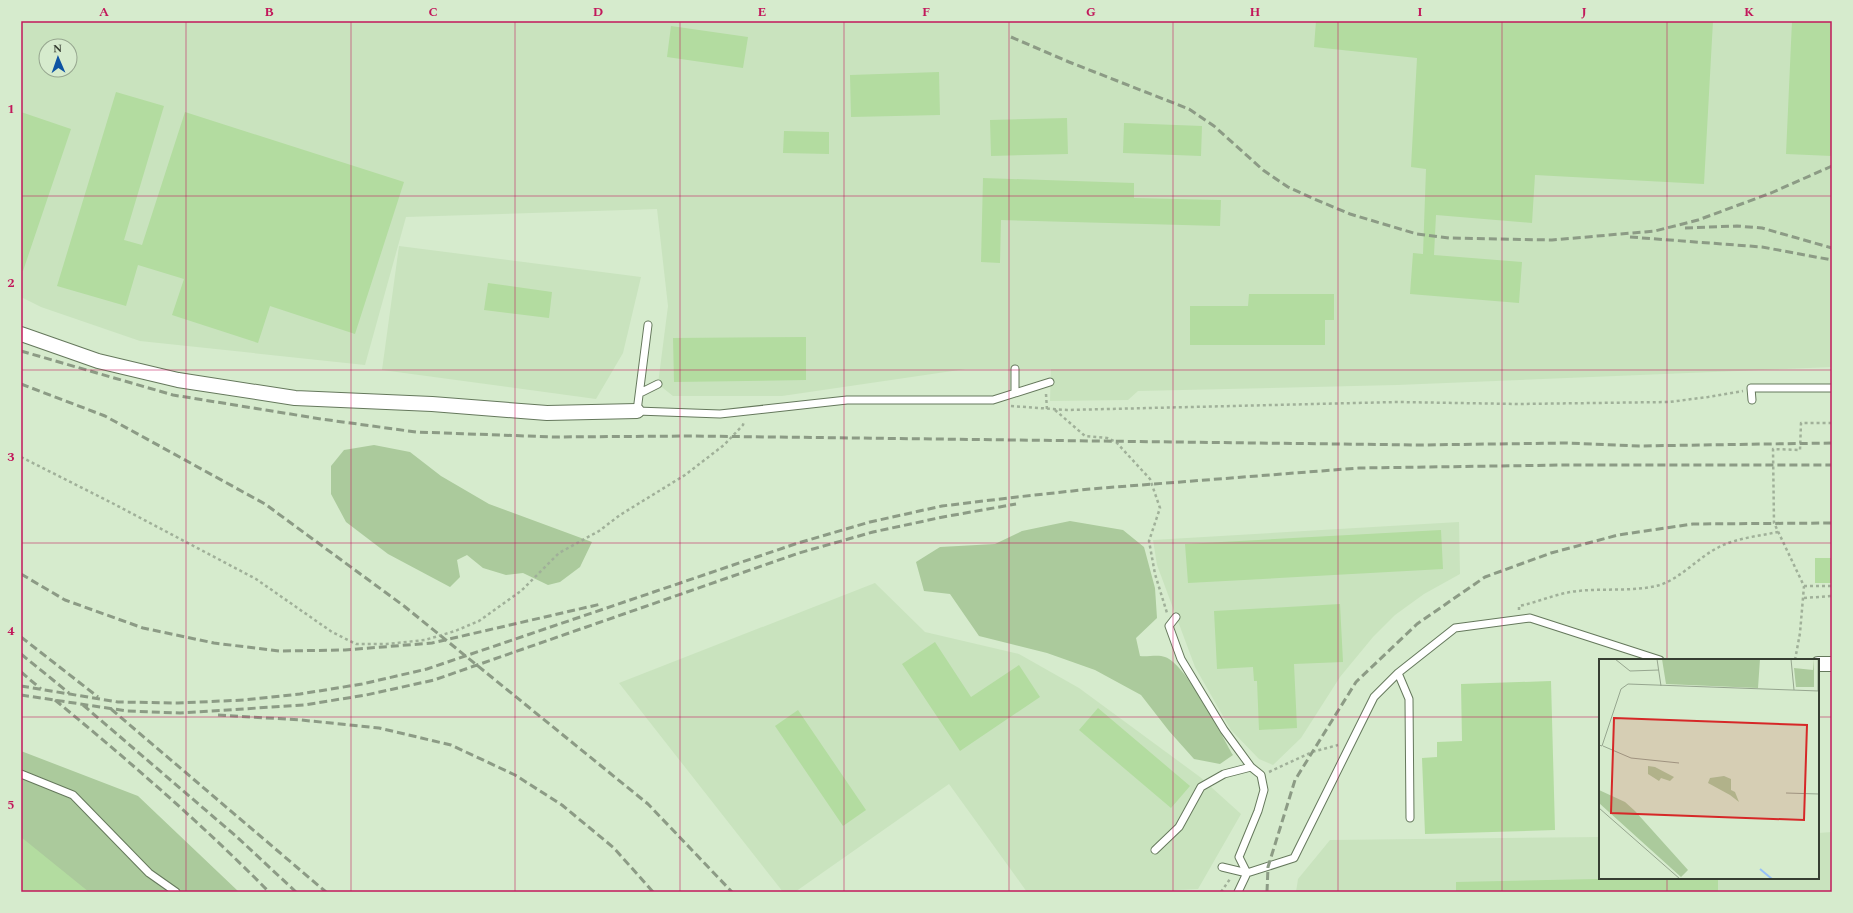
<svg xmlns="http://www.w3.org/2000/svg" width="1853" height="913" font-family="Spectral,serif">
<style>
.built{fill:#c9e3be;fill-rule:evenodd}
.green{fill:#abca9c}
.building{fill:#b3dca0}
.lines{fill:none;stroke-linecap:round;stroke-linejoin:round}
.service-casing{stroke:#65785c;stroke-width:9}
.minor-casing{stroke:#65785c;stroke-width:16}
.path{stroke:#a0b099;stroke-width:2.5;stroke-dasharray:3 3;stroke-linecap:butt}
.service{stroke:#fff;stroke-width:7}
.minor{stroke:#fff;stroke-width:14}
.rail{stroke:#8c9b85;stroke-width:3;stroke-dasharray:8 4;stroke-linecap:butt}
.grid{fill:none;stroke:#c2185b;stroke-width:1;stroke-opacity:0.55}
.inset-river{fill:none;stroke:#97c1f9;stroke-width:2}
.inset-road{fill:none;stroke:#96a68f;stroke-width:1}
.view{fill:#d62828;fill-opacity:0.15;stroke:#d62828;stroke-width:2}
.inset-edge{fill:none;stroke:#363e32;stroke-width:2}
.neatline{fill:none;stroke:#c2185b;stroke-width:1.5}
.grid-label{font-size:13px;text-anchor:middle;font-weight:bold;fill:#c2185b}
</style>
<rect width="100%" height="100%" fill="#d6ebcd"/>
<path class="built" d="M21 21H1832V367L1397 385 1138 391 1128 400 1050 401 1051 369H966L782 396H673L658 384 668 306 657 209 406 217 365 365 140 341 41 307 21 297ZM46 46H70V70H46Z
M399 246 641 277 623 353 596 399 382 370Z
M1459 522 1460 574 1424 594 1395 615 1373 637 1340 677 1301 738 1273 765 1259 759 1231 730 1195 667 1157 565 1153 540Z
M875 583 925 632 1019 654 1079 688 1200 777 1241 814 1198 889 1135 892H1027L949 784 795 892H783L619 683Z
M1832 832V892H1296L1298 879 1330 840 1600 837V878H1818V833Z"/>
<path class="green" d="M374 445 410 452 441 476 489 504 592 542 580 567 560 582 548 585 523 573 506 575 483 568 467 555 457 560 460 577 450 587 388 554 346 522 331 494V466L344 450Z
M1070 521 1123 530 1144 547 1155 588 1157 618 1136 638 1140 656C1148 657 1158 654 1165 657 1186 664 1221 734 1233 755L1220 764 1194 759 1169 731 1141 695 1095 670 1047 653 979 636 950 594 924 591 916 562 940 547 995 544 1022 531Z
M21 751 138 796 239 892H21Z"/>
<path class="building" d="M1316 21H1713L1704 184 1535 175 1532 223 1436 215 1434 255 1522 262 1519 303 1410 294 1413 253 1423 254 1426 169 1411 167 1417 58 1314 47Z
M1792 21H1832V156L1786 154Z
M671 26 748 37 743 68 667 57Z
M939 72 940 115 851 117 850 75Z
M116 92 164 106 124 240 142 245 185 112 404 182 355 334 270 306 258 343 172 315 184 279 138 265 126 306 57 286Z
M21 112 71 129 23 271 21 270Z
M1067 118 1068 154 991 156 990 120Z
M1124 123 1202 126 1201 156 1123 153Z
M784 131 829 132V154L783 153Z
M983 178 1134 183V198L1221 200 1220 226 1001 220 1000 263 981 262Z
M488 283 552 292 549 318 484 310Z
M1249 294H1334V320H1325V345H1190V306H1248Z
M806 337V380L674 382 673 338Z
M1441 530 1443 569 1188 583 1185 544Z
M1815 558H1832V583H1815Z
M1340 604 1343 662 1294 664 1297 728 1259 730 1257 681H1254L1253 667 1217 669 1214 611Z
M935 642 971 697 1019 665 1040 697 960 751 902 664Z
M1551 681 1555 830 1425 834 1422 758 1437 757V742L1462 741 1461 684Z
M1098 708 1190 786 1171 808 1079 730Z
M798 710 866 810 843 826 775 726Z
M21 837 89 892H21Z
M1645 878H1718V892H1456V882Z"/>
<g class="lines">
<g class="service-casing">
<path id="service" d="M648 325 637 411 720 414 847 400H993L1050 382
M1015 369V393
M640 393 658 384
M1752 400 1751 388H1832
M1176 617 1169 626 1181 659 1224 730 1251 767 1261 775 1264 790 1258 811 1239 857 1247 873
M1398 673 1409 699 1410 818
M21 774 73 795 149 873 176 892
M1155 850 1179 827 1201 787 1224 774 1251 767
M1222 867 1247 873
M1238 892 1247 873 1294 858 1374 697 1398 673 1455 628 1530 618 1660 660"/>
</g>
<g class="minor-casing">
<path id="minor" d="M21 334 98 361 178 380 295 398 432 404 547 413 637 411
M1818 664H1832"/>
</g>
<path class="path" d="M1046 394 1047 410
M1011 406 1067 410 1397 402 1518 404 1669 402 1708 397 1743 391
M1055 410 1085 436 1107 438 1116 442 1150 479 1160 508 1149 541 1155 574 1167 613
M21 457 114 504 256 579 332 632 356 644H387L425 640 455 631 479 621 521 591 559 553 599 531 620 515 685 475 724 445 743 425 744 421
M1804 586H1832
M1804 598 1832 596
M1519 610V606C1539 602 1557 593 1578 591 1605 588 1634 592 1660 585 1681 578 1699 557 1719 547 1737 538 1759 536 1778 532
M1795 660 1800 633 1804 586 1774 523 1773 449 1800 450 1801 423H1832
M1269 772 1312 752 1338 745
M1221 892 1230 879"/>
<use href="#service" class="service"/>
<use href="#minor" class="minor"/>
<path class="rail" d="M1011 37 1069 62 1189 109 1214 126 1263 170 1288 187 1312 198 1350 214 1417 234 1449 238 1552 240 1655 231 1698 220 1771 193 1832 166
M1685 228 1737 226 1762 228 1832 248
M1630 237 1762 247 1832 260
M21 351 173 395 321 419 416 432 554 437 693 436 1419 445 1567 443 1639 446 1832 443
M21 384 105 416 265 504 404 606 648 804 732 892
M21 574 65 600 143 628 214 643 279 651 345 650 432 643 601 604
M21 637 98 697
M21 654 69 693
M21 672 41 689
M21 686 118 702 178 703 244 700 300 694 362 684 427 669 795 544 870 522 942 506 1017 497 1090 489 1359 468 1566 465H1832
M21 695 127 711 180 713 304 705 366 695 434 680 799 553 873 532 943 517 1016 504
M55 700C129 761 202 824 269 892
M83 705 237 837 296 892
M111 709 326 892
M218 715 301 720 379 728 451 745 515 775 562 805 614 848 653 892
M1267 892 1268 867 1295 780 1356 682 1417 624 1485 577 1551 553 1618 535 1693 524 1832 523"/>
</g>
<path class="grid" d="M186 21V892M351 21V892M515 21V892M680 21V892M844 21V892M1009 21V892M1173 21V892M1338 21V892M1502 21V892M1667 21V660M21 196H1832M21 370H1832M21 543H1832M21 717H1600M1818 717H1832M1667 878V892"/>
<g transform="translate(1599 659)">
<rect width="220" height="220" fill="#d6ebcd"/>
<path d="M63 0H161L159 29 67 25ZM215 0V28H197L195 9 214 11ZM49 107 56 108 75 118 71 122 62 119 60 122 49 115ZM125 117 132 120V131L136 133 140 143 131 136 109 124 111 119ZM0 131 26 143 36 152 89 211 82 218 0 144Z" fill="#abca9c"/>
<path class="inset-river" d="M161 210 173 220"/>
<path class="inset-road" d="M16 0 31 12 60 11M58 0 62 27M192 0 195 31M219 0V32M0 86 3 87 22 30 29 25 220 32M4 87 32 99 80 104M187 134 220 135M0 149 81 220"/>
<path class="view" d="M15 59 208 66 205 161 12 154Z"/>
<rect width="220" height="220" class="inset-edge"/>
</g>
<rect width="1853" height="913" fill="none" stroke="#d6ebcd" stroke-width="44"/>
<g transform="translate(58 58) rotate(358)"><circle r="19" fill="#d6ebcd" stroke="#96a68f"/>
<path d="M0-3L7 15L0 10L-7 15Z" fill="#0d53a3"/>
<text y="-6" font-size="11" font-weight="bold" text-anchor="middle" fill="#363e32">N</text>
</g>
<rect x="22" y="22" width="1809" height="869" class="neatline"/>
<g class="grid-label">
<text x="104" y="16">A</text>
<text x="269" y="16">B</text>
<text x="433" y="16">C</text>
<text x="598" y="16">D</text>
<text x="762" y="16">E</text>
<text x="926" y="16">F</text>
<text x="1091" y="16">G</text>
<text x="1255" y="16">H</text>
<text x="1420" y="16">I</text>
<text x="1584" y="16">J</text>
<text x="1749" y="16">K</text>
<text x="11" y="113">1</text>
<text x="11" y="287">2</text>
<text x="11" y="461">3</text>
<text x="11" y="635">4</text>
<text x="11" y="809">5</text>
</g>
</svg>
